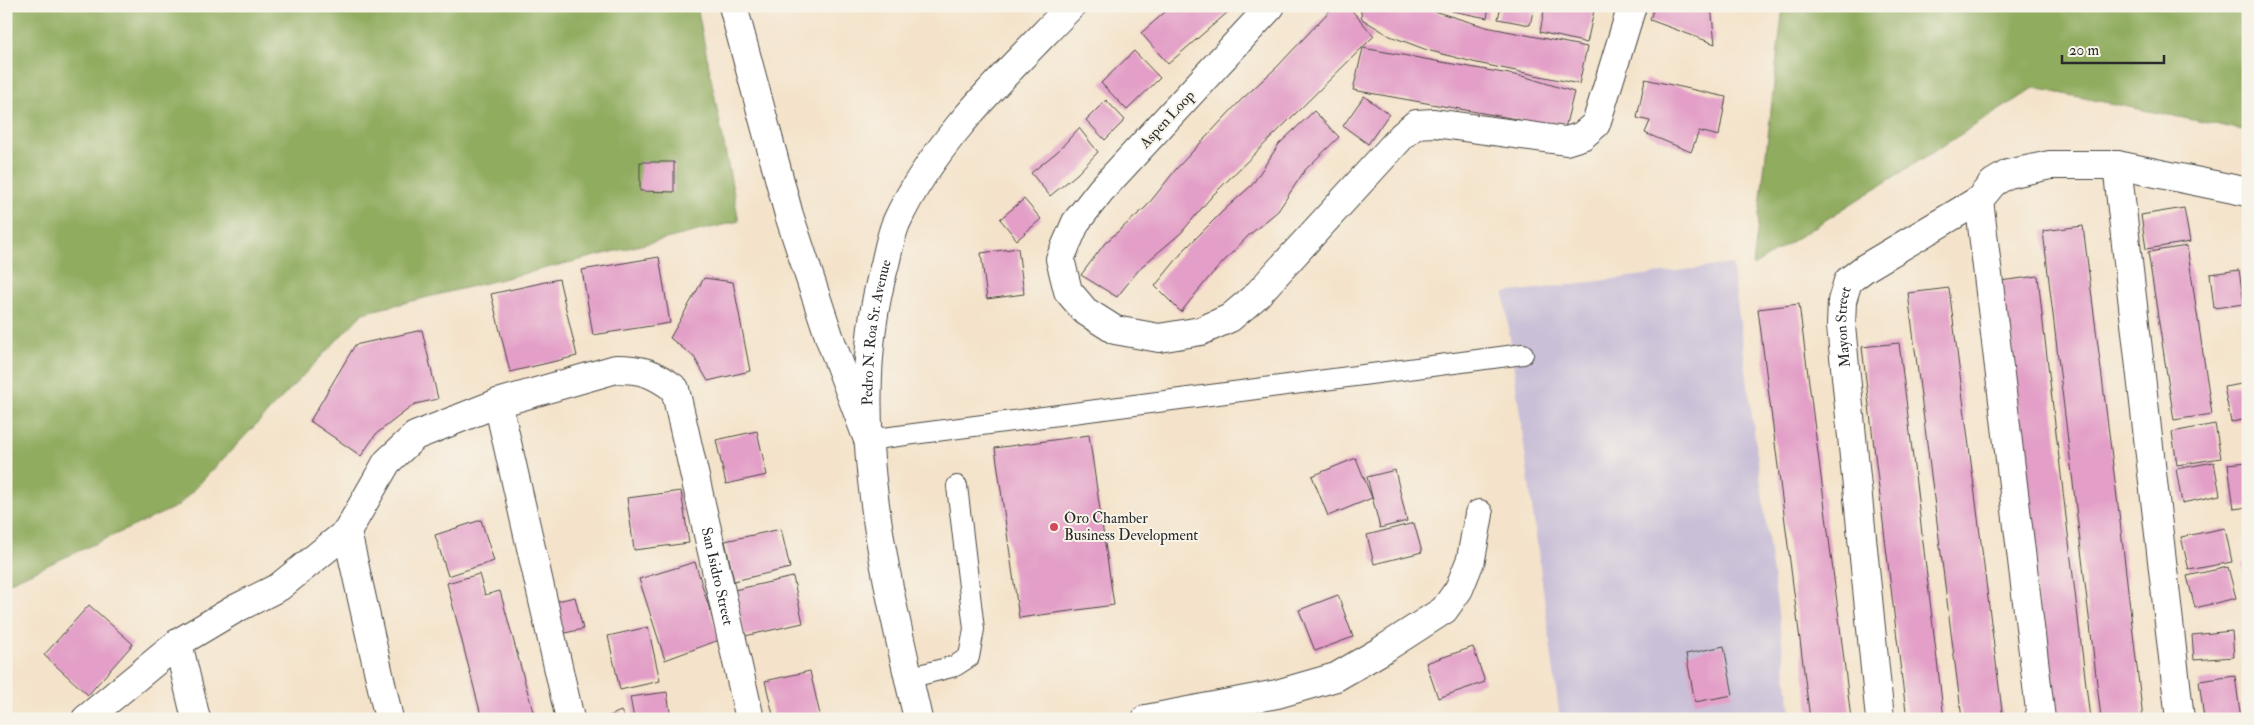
<svg xmlns="http://www.w3.org/2000/svg" width="2254" height="725" font-family="'IM FELL Double Pica',serif">
<style>
.industrial{fill:#c9bfd7}
.forest{fill:#90ac5e;stroke:#5e6c44}
.building{fill:#e39fc7}
.lines{fill:none;stroke-linecap:round;stroke-linejoin:round}
.service-casing{stroke:#494743;stroke-width:22}
.minor-casing{stroke:#494743;stroke-width:30}
.primary-casing{stroke:#494743;stroke-width:30}
.service{stroke:#fff;stroke-width:20}
.minor{stroke:#fff;stroke-width:28}
.primary{stroke:#fff;stroke-width:28}
.poi-dot{fill:#d1495b;stroke:#f7f3e8;stroke-width:2}
.labels{text-anchor:middle;stroke-width:4;stroke-linejoin:round;paint-order:stroke}
.street-label{font-size:15px;fill:#2b2b2b;stroke:#f7f3e8}
.poi-label{font-size:15px;fill:#2b2b2b;stroke:#f7f3e8;text-anchor:start}
</style>
<rect width="100%" height="100%" fill="#f7f3e8"/>
<filter id="ink" filterUnits="userSpaceOnUse"><feTurbulence type="fractalNoise" baseFrequency=".02" numOctaves="2"/><feDisplacementMap in="SourceGraphic" scale="10" xChannelSelector="R" yChannelSelector="G"/><feConvolveMatrix kernelMatrix="1 2 1 2 8 2 1 2 1" color-interpolation-filters="sRGB"/></filter>
<filter id="wash" filterUnits="userSpaceOnUse"><feTurbulence type="fractalNoise" baseFrequency=".0096" numOctaves="4" result="noise"/><feDisplacementMap in="SourceGraphic" scale="20" xChannelSelector="R" yChannelSelector="G"/><feGaussianBlur stdDeviation="1.12" result="paint"/><feColorMatrix in="noise" values="0 0 0 0 0 0 0 0 0 0 0 0 0 0 0 0 0 1.4 0 .05"/><feComposite in="paint" operator="in"/></filter>
<g filter="url(#wash)">
<rect width="100%" height="100%" fill="#f4e3ca"/>
<path class="industrial" d="M1732 264 1792 719H1560L1504 293Z"/>
<path class="forest" d="M6 6H697L739 221 363 313 178 506 6 584Z
M1783 6H2248V131L2034 88 1753 266Z"/>
<g id="blocks">
<path class="building" d="M1172 6H1235L1168 64 1141 33Z
M1334 6H1348L1374 36 1212 196 1181 233 1141 267 1117 297 1081 275 1105 243 1146 207 1177 168 1241 100 1277 67Z
M1360 6H1417L1486 27 1587 47 1579 84 1477 63 1427 50 1390 36 1362 19Z
M1453 6H1489L1487 18 1452 11Z
M1501 6H1534L1530 25 1498 19Z
M1545 6H1595L1587 43 1540 32Z
M1654 6H1711L1715 44 1650 20Z
M1363 48 1526 77 1574 92 1564 132 1516 119 1353 90Z
M1134 51 1160 78 1127 110 1101 83Z
M1645 79 1726 97 1719 136 1699 131 1691 152 1645 133 1650 121 1637 118Z
M1364 96 1389 114 1368 144 1343 126Z
M1106 100 1125 120 1105 140 1086 120Z
M1314 111 1339 137 1305 170 1278 211 1248 236 1211 275 1181 312 1155 286 1185 249 1223 211 1252 185 1279 144Z
M1079 128 1098 152 1077 174 1050 196 1031 173 1058 151Z
M640 162H674V192L640 191Z
M1024 199 1041 219 1017 240 1000 219Z
M2184 208 2190 242 2146 249 2141 215Z
M2083 226 2119 513 2143 719H2101L2100 709 2043 231Z
M2187 246 2212 414 2174 420 2148 252Z
M1018 248 1024 294 987 299 981 253Z
M659 257 670 323 593 335 582 270Z
M2239 270 2244 304 2214 308 2210 274Z
M2038 276 2043 323 2090 719H2051L2000 281Z
M704 278 733 282 750 371 708 381 694 357 670 338Z
M559 279 577 356 510 372 491 294Z
M1949 288 1979 526 2003 719H1962L1914 341 1908 293Z
M1799 304 1838 610 1851 719H1810L1758 309Z
M422 330 438 399 415 404 376 434 361 456 310 421 355 345Z
M1899 343 1905 391 1944 719H1907L1902 680 1862 347Z
M2248 383V419L2231 422 2224 387Z
M2215 424 2221 458 2177 465 2172 432Z
M757 431 767 475 726 484 716 440Z
M1089 435 1114 605 1019 618 995 448Z
M1356 458 1372 498 1328 516 1312 476Z
M2214 462 2220 495 2182 503 2176 469Z
M2248 462V507L2234 509 2228 464Z
M1395 470 1407 521 1380 528 1367 477Z
M681 491 689 543 634 550 627 498Z
M481 520 494 561 448 576 435 535Z
M1414 523 1422 552 1374 564 1367 535Z
M2225 528 2232 562 2189 570 2181 537Z
M781 529 790 568 734 581 725 541Z
M695 562 719 640 665 660 639 579Z
M2248 562V588H2247L2242 563Z
M2228 567 2236 598 2195 608 2187 576Z
M479 574 485 595 500 591 535 719H482L447 583Z
M793 577 803 623 745 636 734 590Z
M1338 595 1353 637 1315 651 1299 610Z
M575 597 583 629 556 635 548 603Z
M89 605 133 644 88 695 44 655Z
M648 627 660 681 620 690 608 636Z
M2232 631 2234 657 2194 660 2192 635Z
M1724 646 1733 695 1695 702 1686 654Z
M1473 647 1485 682 1438 698 1426 663Z
M810 671 821 719H774L765 681Z
M2235 676 2241 719H2204L2199 681Z
M667 692 671 719H634L630 697Z
M621 711 625 719H608L607 717Z"/>
</g>
</g>
<g filter="url(#ink)">
<use href="#blocks" fill-opacity="0" stroke="#494743" stroke-width="1"/>
<g class="lines">
<g class="service-casing">
<path id="service" d="M868 440 1523 354
M908 678 955 666 969 657 974 629 957 486"/>
</g>
<g class="minor-casing">
<g id="minor">
<path d="M733 6 789 215 830 339 868 440"/>
<path d="M1271 6 1101 190 1076 222 1060 259 1068 291 1085 311 1115 330 1159 338 1201 331 1230 318 1256 296 1402 136 1416 124 1434 123 1566 141 1582 136 1596 124 1632 6"/>
<path d="M2117 165 2180 719"/>
<path d="M1979 200 2041 719"/>
<path d="M498 403 570 719"/>
<path d="M347 532 389 719"/>
<path d="M178 643 196 719"/>
<path id="s1" d="M86 719 178 643 235 609 279 587 347 532 387 462 415 436 498 403 616 369C642 369 654 373 675 389L750 719"/>
<path d="M1146 719 1277 694 1336 677 1379 652 1444 610 1459 589 1471 559 1479 514"/>
<path id="s2" d="M1880 719 1841 326 1842 301 1848 281 1865 268 1979 200 1993 183 2008 174 2050 165H2117L2248 192"/>
</g>
</g>
<g class="primary-casing">
<g id="primary">
<path id="s3" d="M918 719C885 574 843 411 885 264 888 251 891 235 896 223 933 141 1010 70 1071 6"/>
</g>
</g>
<use href="#service" class="service"/>
<use href="#minor" class="minor"/>
<use href="#primary" class="primary"/>
</g>
</g>
<circle class="poi-dot" cx="1054" cy="527" r="5"/>
<g class="labels">
<g class="street-label">
<text transform="translate(1167 119) rotate(-47)" y="5">Aspen Loop</text>
<text dy="5" stroke="none"><textPath href="#s2" startOffset="394">Mayon Street</textPath></text>
<text dy="5" stroke="none"><textPath href="#s3" startOffset="392">Pedro N. Roa Sr. Avenue</textPath></text>
<text dy="5" stroke="none"><textPath href="#s1" startOffset="909">San Isidro Street</textPath></text>
</g>
<g class="poi-label">
<text x="1064" y="523">Oro Chamber<tspan x="1064" dy="17">Business Development</tspan></text>
</g>
</g>
<rect width="2254" height="725" fill="none" stroke="#f7f3e8" stroke-width="25"/>
<path d="M2062 55v8h102v-8" fill="none" stroke="#2b2b2b" stroke-width="2.5"/>
<text x="2069" y="55" font-size="15" fill="#2b2b2b" stroke="#f7f3e8" stroke-width="4" paint-order="stroke">20 m</text>
</svg>
